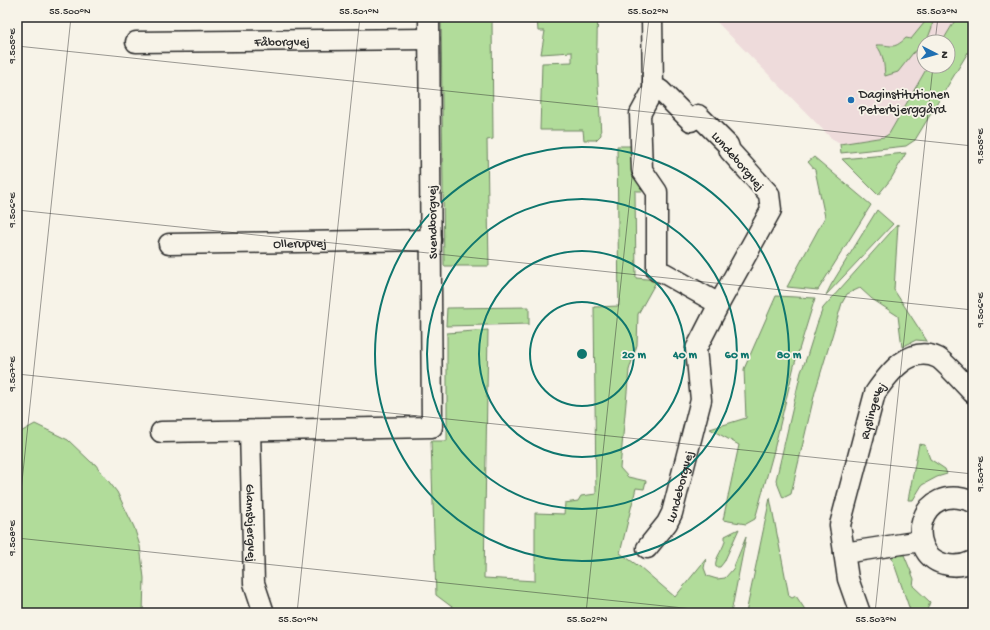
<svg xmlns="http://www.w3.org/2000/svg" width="990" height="630" font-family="'Gochi Hand',sans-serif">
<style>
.built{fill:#eedbdb}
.green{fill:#b1dc9a;stroke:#6e8462}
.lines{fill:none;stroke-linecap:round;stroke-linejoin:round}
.minor-casing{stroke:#2b2b2b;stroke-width:23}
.minor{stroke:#f7f3e8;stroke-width:20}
.ticks{fill:none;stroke:#2b2b2b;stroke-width:1;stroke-opacity:0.45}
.ring{fill:none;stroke:#0f766e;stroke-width:2}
.poi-dot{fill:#1f6fb2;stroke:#f7f3e8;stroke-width:1.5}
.labels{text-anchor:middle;stroke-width:3.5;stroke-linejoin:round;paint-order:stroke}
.street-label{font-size:13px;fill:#2b2b2b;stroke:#f7f3e8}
.poi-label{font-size:13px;fill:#2b2b2b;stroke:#f7f3e8;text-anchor:start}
.centre{fill:#0f766e;stroke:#f7f3e8;stroke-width:2}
.ring-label{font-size:12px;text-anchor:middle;font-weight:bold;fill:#0f766e;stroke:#f7f3e8;stroke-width:3.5;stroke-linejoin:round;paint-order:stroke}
.neatline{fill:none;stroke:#2b2b2b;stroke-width:1.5}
.ticks-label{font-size:10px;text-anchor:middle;fill:#2b2b2b}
</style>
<rect width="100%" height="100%" fill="#f7f3e8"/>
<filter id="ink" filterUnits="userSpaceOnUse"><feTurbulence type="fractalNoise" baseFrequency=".025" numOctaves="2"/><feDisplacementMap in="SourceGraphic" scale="8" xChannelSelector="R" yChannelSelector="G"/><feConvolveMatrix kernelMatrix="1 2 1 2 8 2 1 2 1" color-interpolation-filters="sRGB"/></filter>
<g filter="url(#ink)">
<path class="built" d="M712 17H957L942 42H924V66H928L889 134 884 137 840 144 833 140Z"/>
<path class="green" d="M537 17H598C595 56 599 96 601 135L596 140H584L583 130H540L542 63 572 62V52L541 54 545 31H538Z
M929 17H933L932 27 928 38 924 42 922 47 913 53 898 72 885 76C884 65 884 54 876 45 892 44 892 51 906 38L911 39Z
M957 17H973V44L915 140 906 146 841 153 840 144 884 137 889 134 928 66H948V42H942Z
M441 18 492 19 493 139 487 140 489 266H444Z
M617 146H632L646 190 644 191H635L636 278 657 280 638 314 637 345 629 370 620 468 628 477 646 481 644 489 636 488 620 553 640 567 675 597 706 559 704 568 707 576 717 579 725 578 733 569 746 537 731 613H460L436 595 431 441H447V333L488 330 484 578 535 581V513L564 514 565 503 578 501 581 496 596 494 594 307 619 306Z
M906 153 891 179 878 195 842 159Z
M814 157 871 205 818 290 787 287 825 217 815 170 808 162Z
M877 210 893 224 826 295 831 285Z
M898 224 894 290 927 341 916 340 902 347 898 316 872 299 860 288 847 294 842 303 815 392 791 494 783 498 776 480 801 372C810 352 814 329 823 308Z
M776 296 815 298 794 366 773 454 755 519 746 524 723 520 739 445 710 429 746 418 744 369Z
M529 307V324L446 326 447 308Z
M35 424 68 440 91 462 95 464 117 492 134 527 140 546 144 578 143 613H17V434Z
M919 444 925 445 930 459 945 469 947 474 937 477 922 485 913 500H908Z
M770 498 789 596 792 598 796 596 804 608 806 613H746Z
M739 529 724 562 720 567H716C713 558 727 547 725 536Z
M902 550 914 579 913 586 930 602 926 613H911L890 552Z"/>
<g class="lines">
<g class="minor-casing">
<g id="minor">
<path d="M652 17 653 90 640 114 642 170 657 192V271L664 273 719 304"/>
<path id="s1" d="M136 42 429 39"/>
<path id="s2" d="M169 244 431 240"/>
<path id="s3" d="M250 431 254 583 264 613"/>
<path d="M161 432 432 427 429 17"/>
<path d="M973 502C918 479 903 553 944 564 954 567 963 566 973 561"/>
<path id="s4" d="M647 548 667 523 672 513 701 400 696 349 719 304 771 210 769 194 730 151 728 145 698 115 691 121 660 90H653"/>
<path d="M844 553 921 541"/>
<path id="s5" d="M860 613 848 579 840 525 875 393C889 373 910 344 938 358 945 362 966 386 973 393"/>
</g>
</g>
<use href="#minor" class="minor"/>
</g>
</g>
<path class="ticks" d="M935 42 938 17M17 46 973 146M17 210 973 310M17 374 973 474M17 529 71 17M17 538 731 613M297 613 360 17M586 613 649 17M875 613 933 66"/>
<g class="ring">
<circle cx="582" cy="354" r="52"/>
<circle cx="582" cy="354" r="103"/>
<circle cx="582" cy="354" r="155"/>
<circle cx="582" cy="354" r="207"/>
</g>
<circle class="poi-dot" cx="851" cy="100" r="4"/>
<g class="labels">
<g class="street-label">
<text dy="5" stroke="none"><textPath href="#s1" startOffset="146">Fåborgvej</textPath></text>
<text transform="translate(739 160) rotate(49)" y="5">Lundeborgvej</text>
<text transform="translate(431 222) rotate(-91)" y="5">Svendborgvej</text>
<text dy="5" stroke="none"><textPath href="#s2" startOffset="131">Ollerupvej</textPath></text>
<text dy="5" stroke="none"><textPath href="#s5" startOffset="210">Ryslingevej</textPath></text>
<text dy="5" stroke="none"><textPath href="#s4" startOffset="71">Lundeborgvej</textPath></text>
<text dy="5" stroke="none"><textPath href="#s3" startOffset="92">Glamsbjergvej</textPath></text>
</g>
<g class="poi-label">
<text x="859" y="98">Daginstitutionen<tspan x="859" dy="15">Peterbjerggård</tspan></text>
</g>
</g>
<circle cx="582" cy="354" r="6" class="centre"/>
<g class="ring-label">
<text x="634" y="358">20 m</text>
<text x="685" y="358">40 m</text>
<text x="737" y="358">60 m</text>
<text x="789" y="358">80 m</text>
</g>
<rect width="990" height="630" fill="none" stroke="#f7f3e8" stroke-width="44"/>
<g transform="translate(936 54) rotate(96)"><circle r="19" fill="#f7f3e8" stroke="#a5a39c"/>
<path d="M0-3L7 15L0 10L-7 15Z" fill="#1f6fb2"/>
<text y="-6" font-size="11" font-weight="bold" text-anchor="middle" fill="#2b2b2b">N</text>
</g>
<rect x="22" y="22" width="946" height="586" class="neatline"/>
<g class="ticks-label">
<text x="70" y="14">55.500°N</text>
<text x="359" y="14">55.501°N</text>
<text x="648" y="14">55.502°N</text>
<text x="937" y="14">55.503°N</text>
<text transform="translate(11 46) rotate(-90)" y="4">9.505°E</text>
<text transform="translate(979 146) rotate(-90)" y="4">9.505°E</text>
<text transform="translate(11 210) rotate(-90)" y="4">9.506°E</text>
<text transform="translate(979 310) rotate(-90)" y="4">9.506°E</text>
<text transform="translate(11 374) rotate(-90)" y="4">9.507°E</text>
<text transform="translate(979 474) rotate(-90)" y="4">9.507°E</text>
<text transform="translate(11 538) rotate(-90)" y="4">9.508°E</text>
<text x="298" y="622">55.501°N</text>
<text x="587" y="622">55.502°N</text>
<text x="876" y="622">55.503°N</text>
</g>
</svg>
